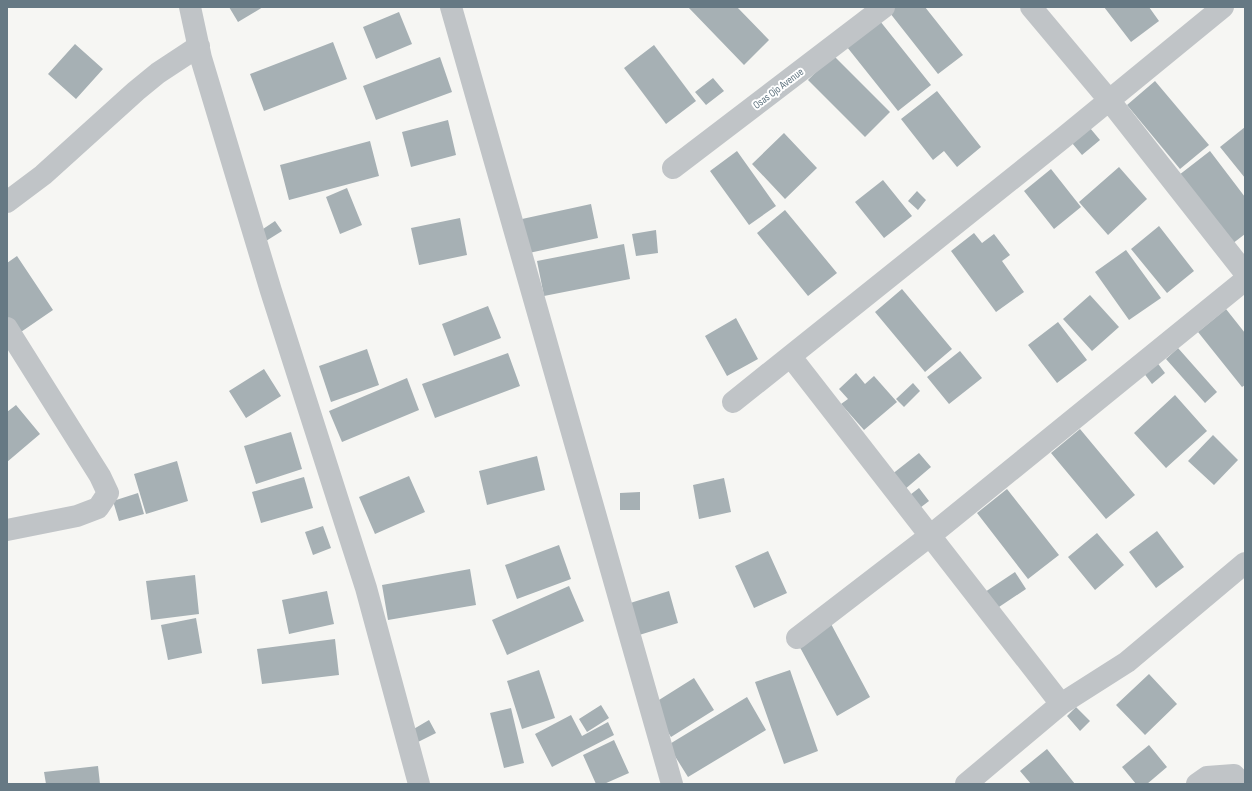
<svg xmlns="http://www.w3.org/2000/svg" width="1252" height="791" font-family="'Sofia Sans Condensed',sans-serif">
<style>
.building{fill:#a6b0b4}
.lines{fill:none;stroke-linecap:round;stroke-linejoin:round}
.minor{stroke:#c0c4c7;stroke-width:22}
.labels{text-anchor:middle;stroke-width:4;stroke-linejoin:round;paint-order:stroke}
.street-label{font-size:11px;fill:#667984;stroke:#fff}
</style>
<rect width="100%" height="100%" fill="#f6f6f3"/>
<path class="building" d="M229 7H263L238 22Z
M688 7H737L769 40 744 65Z
M887 7H925L963 55 938 74 886 8Z
M1104 7H1149L1159 21 1131 42Z
M399 12 412 44 376 59 363 27Z
M876 16 931 85 898 111 843 42Z
M333 42 347 79 264 111 250 74Z
M75 44 103 69 76 99 48 74Z
M654 45 696 101 666 124 624 68Z
M833 55 890 112 865 137 808 80Z
M440 57 452 92 376 120 363 86Z
M713 78 724 91 706 105 695 92Z
M1155 81 1209 145 1180 169 1127 105Z
M937 91 981 147 957 167 944 151 933 160 901 119Z
M448 120 456 155 411 167 402 132Z
M1245 127V178L1220 147Z
M1090 128 1100 140 1082 155 1072 143Z
M784 133 817 168 785 199 752 164Z
M370 141 379 176 289 200 280 165Z
M737 151 776 206 749 225 710 171Z
M1210 151 1245 197V234L1232 244 1179 175Z
M1119 167 1147 199 1108 235 1079 202Z
M1051 169 1081 207 1054 229 1024 191Z
M883 180 912 216 884 238 855 202Z
M347 188 362 225 340 234 326 197Z
M917 191 926 200 918 210 908 201Z
M591 204 598 238 529 253 522 219Z
M785 210 837 273 808 296 757 233Z
M460 218 467 255 419 265 411 228Z
M275 221 282 231 266 241 260 231Z
M1159 226 1194 271 1167 293 1131 249Z
M656 230 658 253 636 256 632 234Z
M974 233 982 243 994 234 1010 255 1002 261 1024 292 996 312 951 251Z
M624 244 630 279 544 296 537 261Z
M1126 250 1161 298 1129 320 1095 272Z
M17 256 53 310 18 334 7 317V263Z
M902 289 952 349 925 372 875 312Z
M1090 295 1119 327 1092 351 1063 319Z
M488 306 501 338 454 356 442 324Z
M1226 309 1245 333V385L1242 387 1198 332Z
M736 318 758 359 727 376 705 336Z
M1058 322 1087 360 1057 383 1028 345Z
M1178 348 1217 392 1205 403 1166 359Z
M367 349 379 385 331 402 319 366Z
M960 351 982 378 949 404 927 377Z
M508 353 520 386 435 418 422 384Z
M1153 357 1165 373 1152 384 1140 368Z
M264 369 281 396 246 418 229 391Z
M856 373 865 384 874 376 897 402 864 430 841 404 848 399 839 389Z
M407 378 419 410 342 442 329 411Z
M913 383 920 391 904 407 896 399Z
M1175 395 1207 431 1166 468 1134 433Z
M16 405 40 434 7 462V412Z
M1080 429 1135 495 1106 519 1051 453Z
M291 432 302 469 256 484 244 446Z
M1213 435 1238 460 1214 485 1188 461Z
M919 453 931 467 904 490 891 475Z
M537 456 545 490 487 505 479 471Z
M177 461 188 501 146 514 134 474Z
M409 476 425 512 375 534 359 497Z
M304 477 313 508 261 523 252 492Z
M724 478 731 512 699 519 693 485Z
M919 488 929 501 916 511 906 498Z
M1007 489 1059 555 1028 579 977 513Z
M640 492V510H620V493Z
M138 493 144 514 119 521 113 501Z
M323 526 331 548 313 555 305 532Z
M1157 531 1184 567 1156 588 1129 552Z
M1097 533 1124 565 1095 590 1068 557Z
M559 545 571 579 517 599 505 565Z
M768 551 787 593 754 608 735 566Z
M470 569 476 605 388 620 382 585Z
M1015 572 1026 589 993 611 982 594Z
M195 575 199 614 151 620 146 581Z
M569 586 584 621 507 655 492 620Z
M327 591 334 624 289 634 282 600Z
M669 591 678 623 636 636 627 604Z
M196 618 202 653 168 660 161 625Z
M830 622 870 697 837 716 796 640Z
M335 639 339 675 262 684 257 649Z
M539 670 555 718 522 729 507 681Z
M790 670 818 751 784 764 755 682Z
M1149 674 1177 704 1145 735 1116 705Z
M694 678 714 710 671 737 651 705Z
M747 697 766 730 688 777 668 745Z
M601 705 609 718 587 732 579 719Z
M1076 707 1090 721 1080 731 1067 716Z
M511 708 524 763 504 768 490 713Z
M571 715 582 736 608 722 614 735 552 767 535 734Z
M429 720 436 733 418 742 412 730Z
M614 740 629 773 604 784H596L583 755Z
M1149 745 1167 767 1147 784H1136L1122 767Z
M1047 749 1075 784H1031L1020 771Z
M98 766 100 784H46L44 772Z"/>
<g class="lines">
<path class="minor" d="M190 7 201 58 271 291 366 588 419 784
M451 7 672 784
M1031 7 1109 100 1245 273
M673 168 884 7
M7 202 43 175 136 91 158 73 199 46
M7 328 100 476 108 493 98 508 77 516 7 530
M791 357 1061 704
M733 402 1063 138 1223 7
M797 638 931 535 1245 280
M966 784 1061 704 1127 662 1245 563
M1197 784 1207 777 1234 775 1243 784"/>
</g>
<g class="labels">
<g class="street-label">
<text transform="translate(778 88) rotate(-37)" y="4">Osas Ojo Avenue</text>
</g>
</g>
<rect width="1252" height="791" fill="none" stroke="#667984" stroke-width="16"/>
</svg>
